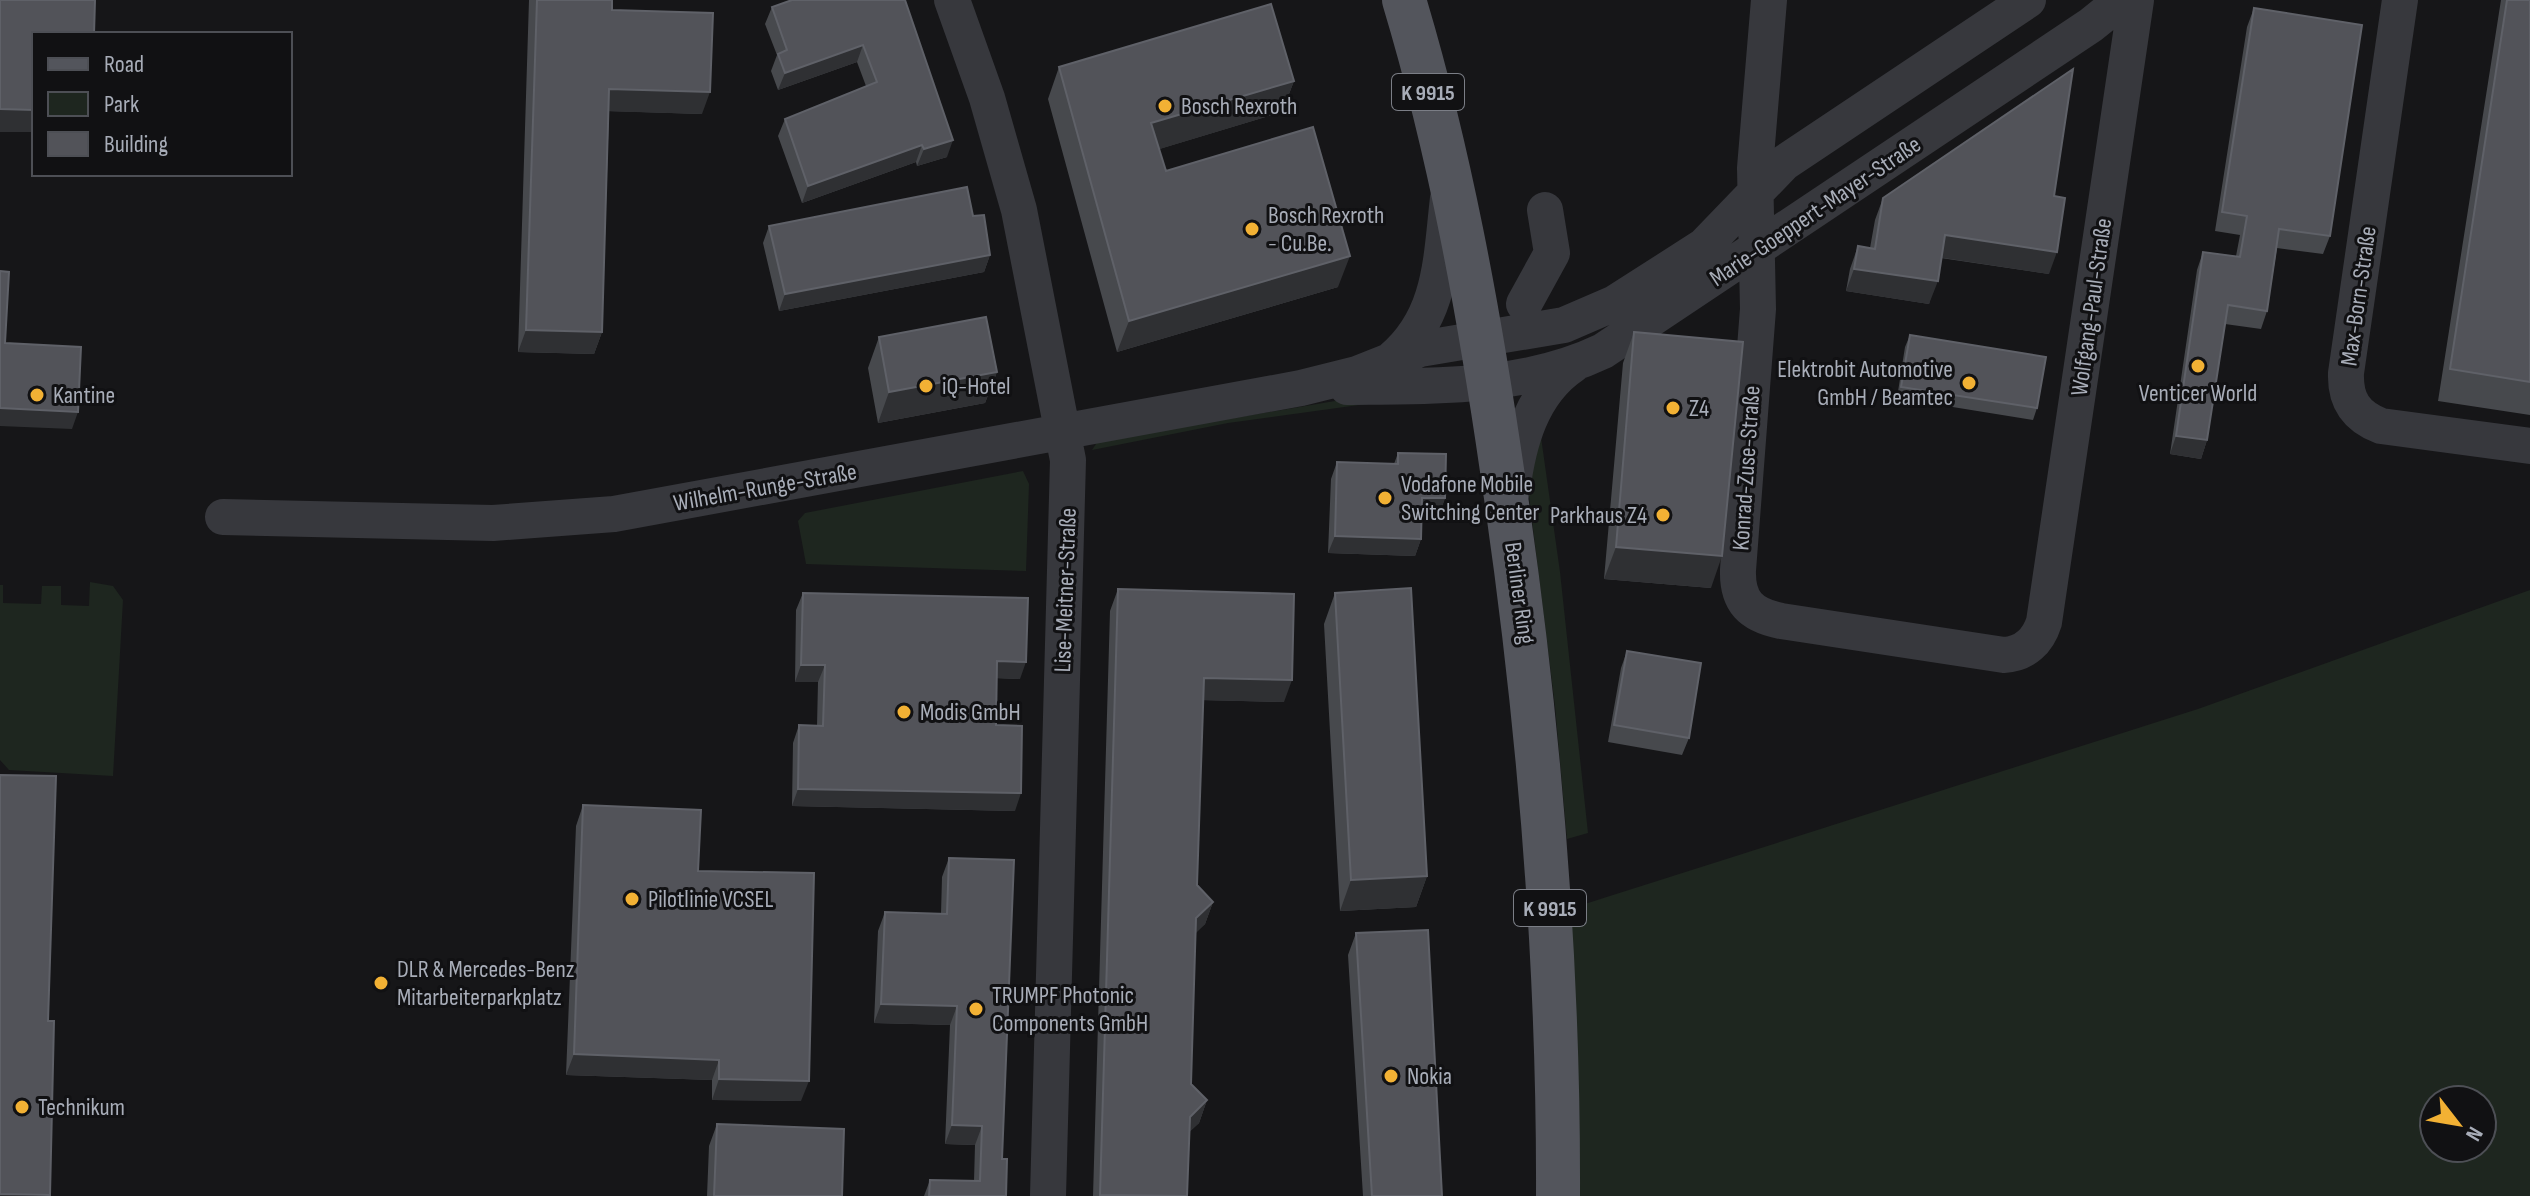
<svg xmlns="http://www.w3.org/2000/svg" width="2530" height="1196" font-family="'Sofia Sans Condensed',sans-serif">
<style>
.green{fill:#1e261f;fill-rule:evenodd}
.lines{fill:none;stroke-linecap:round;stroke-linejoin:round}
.minor{stroke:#37383d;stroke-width:36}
.major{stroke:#53555c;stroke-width:44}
.wall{fill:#47494d}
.shaded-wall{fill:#2f3033}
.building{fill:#525359;stroke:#5f6168;stroke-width:2}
.poi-dot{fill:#f2b134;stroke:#111113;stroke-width:3}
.labels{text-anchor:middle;stroke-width:6;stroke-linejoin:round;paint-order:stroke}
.shield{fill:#111113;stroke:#7b7e86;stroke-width:2}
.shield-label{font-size:22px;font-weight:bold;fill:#a8adb8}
.poi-label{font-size:24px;fill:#a8adb8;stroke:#111113;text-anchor:start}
.street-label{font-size:24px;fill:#a8adb8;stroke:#111113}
</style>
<rect width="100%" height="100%" fill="#161618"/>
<path class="green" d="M1394 391 1395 400 1228 423 1092 450 1098 441Z
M1540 430 1560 572 1588 833 1567 839 1555 706 1528 488Z
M1023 471 1029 484 1026 571 806 564 798 521 805 513Z
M90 582 113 586 123 600 113 776 9 770 0 760V585H3V603L41 604 42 586H61V605L89 606Z
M2530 590V1196H1577L1569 909 2198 709ZM2434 1100H2482V1148H2434Z"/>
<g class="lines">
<path class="minor" d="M952 0 987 98 1019 210 1068 460 1048 1196
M1769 0 1755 168 1758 309 1738 570C1737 602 1751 615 1781 621L2004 655C2025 654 2038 641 2044 622L2136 0
M2400 0 2346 373C2345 400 2355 416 2381 426L2530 446
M1524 304 1552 253 1545 210
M1392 359C1442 317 1441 258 1448 198
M1347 387C1432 386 1524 389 1603 351L2091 25 2122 0
M1512 491C1518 444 1531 393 1573 365
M223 517 493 523 614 514 1301 388 1357 374 1420 349 1564 325 1615 303 1704 246 1784 163 2028 0"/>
<path class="major" d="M1404 0C1450 153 1479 312 1502 470 1538 711 1559 952 1558 1196"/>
</g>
<path class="wall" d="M529 0H612V10L702 114 609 111 602 332 594 354 518 352Z
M905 0 947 157 917 166 916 162 802 203 778 136 785 119 866 86 857 62 778 90 771 71 777 55 765 24 772 7Z
M2501 0H2530V415L2438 401Z
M2254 8 2330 236 2323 254 2277 248 2267 311 2261 329 2225 324 2207 440 2201 459 2170 454 2197 270 2203 252 2236 256 2240 235 2215 231 2247 27Z
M1059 67 1294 81 1282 112 1159 149 1166 171 1338 287 1117 352 1048 99Z
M2054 196 2049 274 1941 258 1929 304 1846 291 1850 269 1858 246 1870 248 1875 220 1883 198Z
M973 216 990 255 984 272 779 311 763 243 769 226Z
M1634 332 1711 588 1604 579 1623 363Z
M1910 335 2037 408 2033 420 1897 398 1905 347Z
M879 337 997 372 985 403 878 423 868 368Z
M1398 453 1445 498 1439 515H1422L1421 539 1415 556 1328 553 1331 479 1337 462 1394 464Z
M1118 589 1284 702 1203 700 1197 885 1213 902 1205 924 1195 933 1191 1084 1207 1100 1199 1123 1189 1132 1187 1196H1093L1110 611Z
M803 593 1020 679 997 678 996 725 1015 811 792 806 793 743 799 725 817 726 818 682H795L796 610Z
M1335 593 1427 876 1416 907 1340 911 1324 624Z
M1627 651 1689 738 1682 755 1608 742 1621 668Z
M583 805 698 871 801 1101 712 1100V1080L566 1075 576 826Z
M949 858 1002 1159 1006 1196H924L930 1180 974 1181 975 1145 945 1144 950 1025 874 1023 878 931 885 912 941 914 942 877Z
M1356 933 1442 1196H1363L1348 955Z
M717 1124 842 1196H707L709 1146Z"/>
<path class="shaded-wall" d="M863 45 857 62 778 90 785 73Z
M1294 81 1282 112 1140 155 1151 123Z
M609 89 710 92 702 114 601 111Z
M0 109 34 110V132H0Z
M953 140 947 157 917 166 924 149Z
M922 145 916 162 802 203 808 186Z
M1945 235 2057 252 2049 274 1937 257Z
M990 255 984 272 779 311 785 294Z
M1350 256 1338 287 1117 352 1129 321Z
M1854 269 1938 281 1929 304 1846 291Z
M526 330 602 332 594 354 518 352Z
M997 372 985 403 878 423 889 392Z
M0 408 78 412 72 429 0 426Z
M2176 436 2207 440 2201 459 2170 454Z
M1422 498H1445L1439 515H1416Z
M1335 536 1421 539 1415 556 1328 553Z
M1616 547 1722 556 1711 588 1604 579Z
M997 661 1026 662 1020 679 991 678Z
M801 665H825L818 682H795Z
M1204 678 1292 680 1284 702 1196 700Z
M798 789 1021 793 1015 811 792 806Z
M1427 876 1416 907 1340 911 1351 880Z
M1213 902 1205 924 1188 941 1196 918Z
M881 1004 957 1006 950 1025 874 1023Z
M574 1054 719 1060 712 1080 566 1075Z
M719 1079 809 1081 801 1101 712 1100Z
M1207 1100 1199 1123 1182 1139 1190 1117Z
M952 1125 982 1126 975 1145 945 1144Z
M0 1194 50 1195 0 1196Z"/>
<path class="building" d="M0 0H95L94 34H34V110L0 109Z
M537 0H612V10L713 13 710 92 609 89 602 332 526 330Z
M792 0H905L953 140 924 149 922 145 808 186 785 119 877 82 863 45 785 73 778 54 787 50 772 7Z
M2507 0H2530V382L2450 369Z
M1271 4 1294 81 1151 123 1166 171 1313 127 1350 256 1129 321 1059 67Z
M2254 8 2362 25 2330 236 2279 229 2267 311 2228 305 2207 440 2176 436 2203 252 2240 257 2247 216 2222 212Z
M2073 69 2054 196 2065 198 2057 252 1945 235 1938 281 1854 269 1858 246 1875 249 1883 198Z
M967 187 973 216 984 215 990 255 785 294 769 226Z
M0 271 9 272 5 343 81 347 78 412 0 408Z
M986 317 997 372 889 392 879 337Z
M1634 332 1743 342 1722 556 1616 547Z
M1910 335 2046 357 2037 408 1901 387Z
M1398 453 1446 454 1445 498H1422L1421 539 1335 536 1337 462 1398 464Z
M1411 588 1427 876 1351 880 1335 593Z
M1118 589 1294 594 1292 680 1204 678 1197 885 1213 902 1196 918 1191 1084 1207 1100 1190 1117 1187 1196 1100 1195Z
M803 593 1028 598 1026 662 997 661 996 725 1022 726 1021 793 798 789 799 725 823 726 825 665H801Z
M1627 651 1701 663 1689 738 1614 725Z
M0 775 56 776 48 1021H54L50 1195 0 1194Z
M583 805 701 810 698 871 814 873 809 1081 719 1079V1060L574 1054Z
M949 858 1014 860 1002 1159H1007L1006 1196H929L930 1180 980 1181 982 1126 952 1125 957 1006 881 1004 885 912 947 914Z
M1428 930 1442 1196H1372L1356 933Z
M717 1124 844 1129 842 1196H714Z"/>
<g class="poi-dot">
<circle cx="1165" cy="106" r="8"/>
<circle cx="1252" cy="229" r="8"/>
<circle cx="2198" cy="366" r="8"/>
<circle cx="1969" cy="383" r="8"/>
<circle cx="926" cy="386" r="8"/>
<circle cx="37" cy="395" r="8"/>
<circle cx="1673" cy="408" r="8"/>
<circle cx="1385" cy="498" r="8"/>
<circle cx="1663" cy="515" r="8"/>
<circle cx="904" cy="712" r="8"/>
<circle cx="632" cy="899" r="8"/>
<circle cx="381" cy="983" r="8"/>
<circle cx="976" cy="1009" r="8"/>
<circle cx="1391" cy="1076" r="8"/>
<circle cx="22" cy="1107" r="8"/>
</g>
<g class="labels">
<g class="shield">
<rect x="1392" y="74" width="72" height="36" rx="6"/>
<rect x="1514" y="890" width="72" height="36" rx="6"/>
</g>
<g class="shield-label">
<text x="1428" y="100">K 9915</text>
<text x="1550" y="916">K 9915</text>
</g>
<g class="poi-label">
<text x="1181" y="114">Bosch Rexroth</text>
<text x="1268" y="223">Bosch Rexroth<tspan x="1268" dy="28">- Cu.Be.</tspan></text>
<text x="1953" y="377" text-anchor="end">Elektrobit Automotive<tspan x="1953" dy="28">GmbH / Beamtec</tspan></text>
<text x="942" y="394">iQ-Hotel</text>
<text x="2198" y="401" text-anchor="middle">Venticer World</text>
<text x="53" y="403">Kantine</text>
<text x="1689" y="416">Z4</text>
<text x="1401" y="492">Vodafone Mobile<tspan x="1401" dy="28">Switching Center</tspan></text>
<text x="1647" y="523" text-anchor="end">Parkhaus Z4</text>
<text x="920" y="720">Modis GmbH</text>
<text x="648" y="907">Pilotlinie VCSEL</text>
<text x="397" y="977">DLR &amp; Mercedes-Benz<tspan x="397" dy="28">Mitarbeiterparkplatz</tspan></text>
<text x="992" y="1003">TRUMPF Photonic<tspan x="992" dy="28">Components GmbH</tspan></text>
<text x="1407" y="1084">Nokia</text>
<text x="38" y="1115">Technikum</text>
</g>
<g class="street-label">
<text transform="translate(1815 211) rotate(-34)" y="8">Marie-Goeppert-Mayer-Straße</text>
<text transform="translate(2358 296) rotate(-82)" y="8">Max-Born-Straße</text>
<text transform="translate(2091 307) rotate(-82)" y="8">Wolfgang-Paul-Straße</text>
<text transform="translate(1746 468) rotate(-86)" y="8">Konrad-Zuse-Straße</text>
<text transform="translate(765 487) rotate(-10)" y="8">Wilhelm-Runge-Straße</text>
<text transform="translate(1065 590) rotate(-88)" y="8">Lise-Meitner-Straße</text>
<text transform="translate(1520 593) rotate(82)" y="8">Berliner Ring</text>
</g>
</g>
<rect x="32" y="32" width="260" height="144" fill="#111113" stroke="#4d4f55" stroke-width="2"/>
<rect x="48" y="58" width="40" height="12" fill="#53555c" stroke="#4d4f55" stroke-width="2"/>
<text x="104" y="72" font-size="24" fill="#a8adb8">Road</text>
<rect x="48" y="92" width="40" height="24" fill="#1e261f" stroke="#4d4f55" stroke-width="2"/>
<text x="104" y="112" font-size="24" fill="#a8adb8">Park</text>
<rect x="48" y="132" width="40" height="24" fill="#525359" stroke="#4d4f55" stroke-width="2"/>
<text x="104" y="152" font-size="24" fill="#a8adb8">Building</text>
<g transform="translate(2458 1124) rotate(121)"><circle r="38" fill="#111113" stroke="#4d4f55" stroke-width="2"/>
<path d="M0-6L14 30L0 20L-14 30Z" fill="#f2b134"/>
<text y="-12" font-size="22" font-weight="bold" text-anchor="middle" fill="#a8adb8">N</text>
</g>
</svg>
